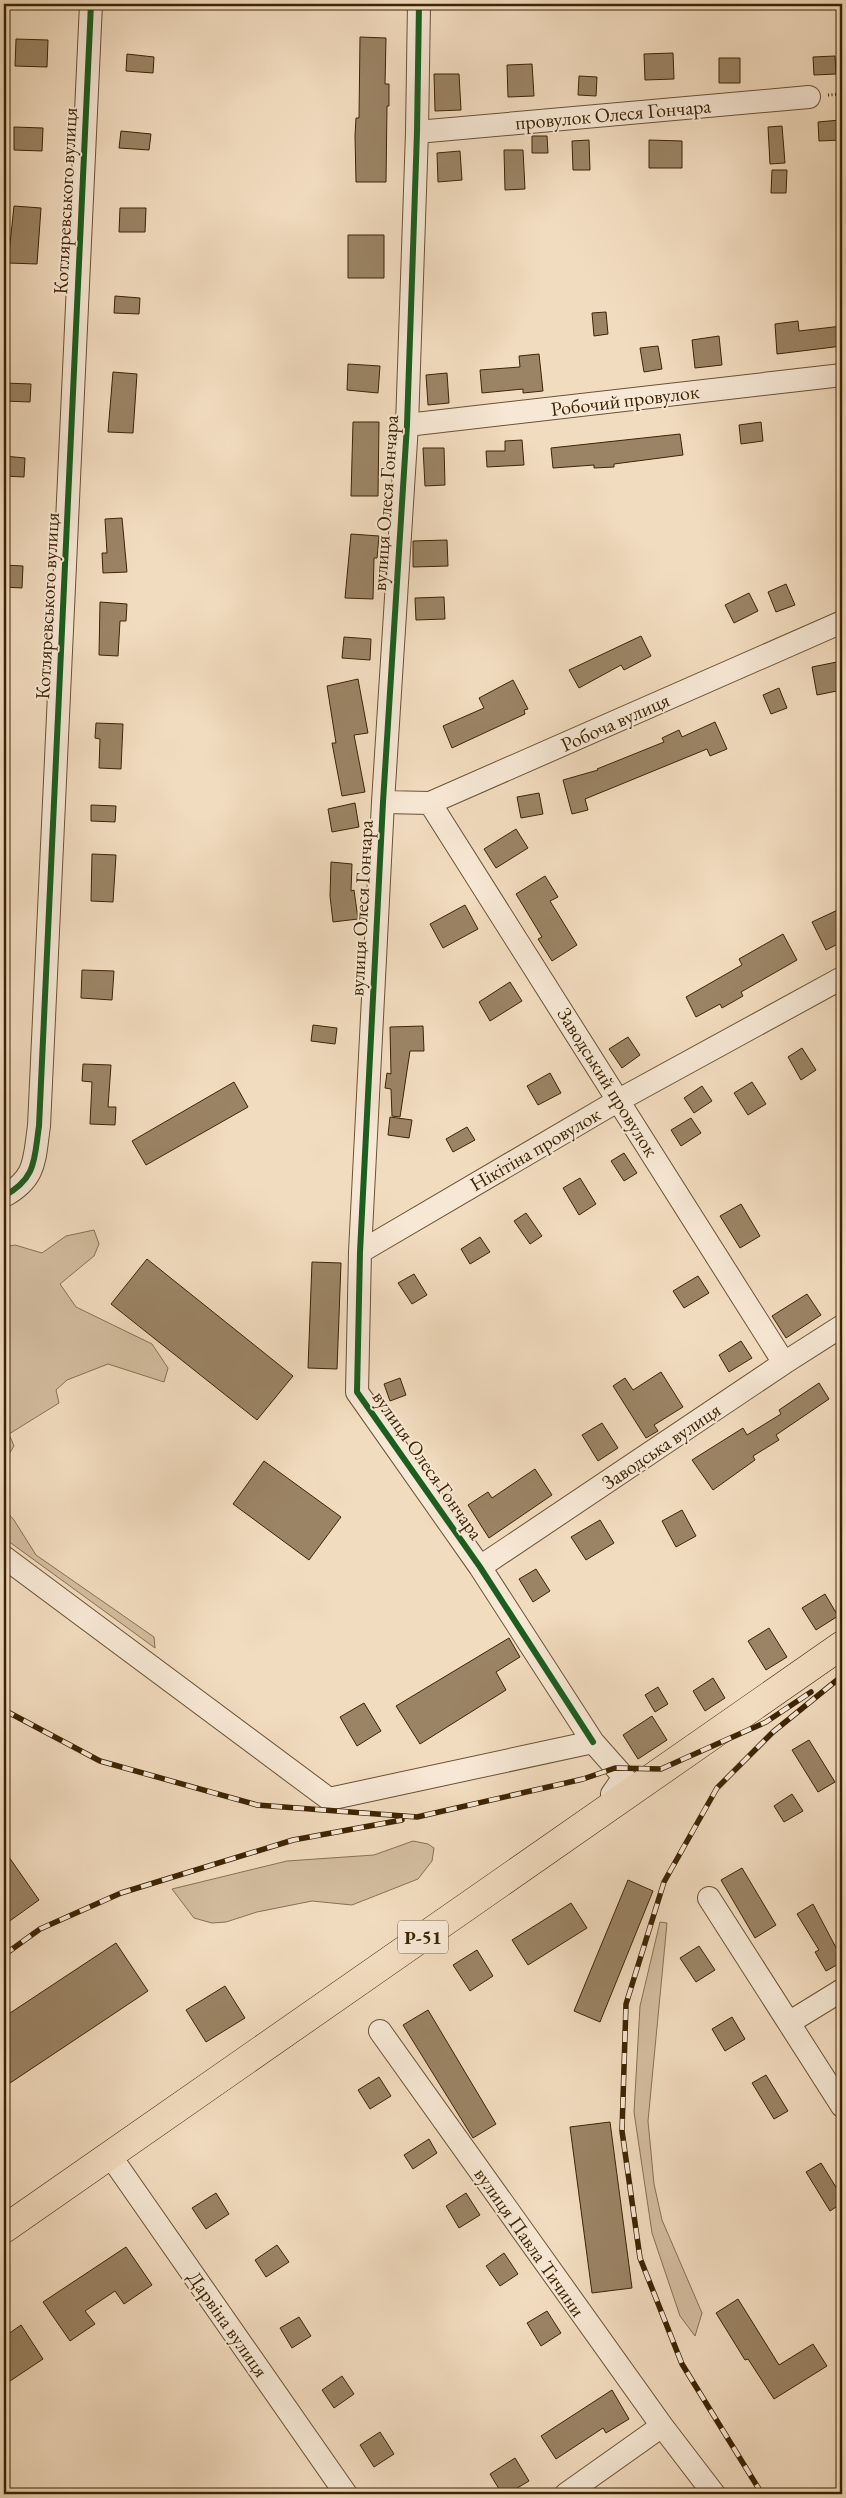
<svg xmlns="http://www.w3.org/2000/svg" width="846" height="2498" font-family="'EB Garamond',serif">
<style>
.green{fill:#d3bd9f;stroke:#887052}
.building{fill:#9b8465;stroke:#3d2404}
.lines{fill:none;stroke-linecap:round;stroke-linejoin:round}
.minor-casing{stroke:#6a5233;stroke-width:24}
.major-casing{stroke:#3d2404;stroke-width:29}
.path{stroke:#3d2404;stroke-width:3;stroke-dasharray:1 2.5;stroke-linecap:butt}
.minor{stroke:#f7e8d5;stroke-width:22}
.major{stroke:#f2dcbf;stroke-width:28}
.rail-casing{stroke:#3d2404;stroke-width:5.5}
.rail{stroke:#f7e8d5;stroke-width:4;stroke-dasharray:11;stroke-linecap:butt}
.cycleway-casing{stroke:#f7e8d5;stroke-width:9}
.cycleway{stroke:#1b5e20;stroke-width:6}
.labels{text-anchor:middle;stroke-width:4;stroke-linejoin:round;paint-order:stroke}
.shield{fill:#f7e8d5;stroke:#755f43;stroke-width:1}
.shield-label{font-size:19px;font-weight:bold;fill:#3d2404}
.street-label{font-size:20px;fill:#3d2404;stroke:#f7e8d5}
</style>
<rect width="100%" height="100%" fill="#f2dcbf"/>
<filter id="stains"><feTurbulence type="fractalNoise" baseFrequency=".004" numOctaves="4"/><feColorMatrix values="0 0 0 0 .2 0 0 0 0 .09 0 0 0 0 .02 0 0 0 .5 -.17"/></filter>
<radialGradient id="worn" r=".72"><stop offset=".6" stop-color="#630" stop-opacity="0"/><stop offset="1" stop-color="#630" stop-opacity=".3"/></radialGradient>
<path class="green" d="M94 1230 99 1244 94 1256 60 1284 76 1307 152 1344 168 1368 164 1382 108 1364 67 1380 56 1390 59 1403 9 1434 14 1446 4 1462V1247L15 1245 42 1253 66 1236Z
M4 1509 14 1520 36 1555 154 1637 155 1648 4 1538Z
M413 1841 428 1844 434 1848 432 1861 418 1879 352 1905 312 1901 257 1912 226 1922 212 1923 194 1918 172 1889 287 1861 374 1855Z
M660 1922 667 1923 648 2121 654 2184 662 2220 702 2313 695 2336 680 2316 652 2233 634 2112 640 2006Z"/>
<path class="building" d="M360 37 386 38 385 84H389V106H387L386 182H356L355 136 356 118H359Z
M16 39 48 40 47 67 15 66Z
M673 53 674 79 645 80 644 54Z
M127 54 154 57 153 73 126 71Z
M835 56 836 74 814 75 813 57Z
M719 58H740V83H719Z
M532 64 534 96 508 97 507 65Z
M434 74H459L461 110 435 111Z
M579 76 597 77 596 96 578 95Z
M840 120 842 140 819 141 818 122Z
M782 126 785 163 770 164 768 127Z
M14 127 43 128 42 151 14 150Z
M121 131 151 134 149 150 119 148Z
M532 136H547L548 153H532Z
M589 140 590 170H573L572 141Z
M649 140 682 141V168H649Z
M504 150H523L525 189 505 190Z
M460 151 462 180 438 182 437 153Z
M772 170H787L786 193H771Z
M14 206 41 208 37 264 8 263Z
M120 208H146L145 232H119Z
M348 235H384V278H348Z
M115 296 140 298 139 314 114 313Z
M606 312 608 334 594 336 592 313Z
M798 321 799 331 842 326V346L777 354 775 324Z
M719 336 722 365 695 368 692 340Z
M658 346 662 369 644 372 640 348Z
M539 354 543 391 523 393V389L482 393 480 370 520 367 519 356Z
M348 364 380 366 378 393 347 390Z
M113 372 137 374 133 433 108 432Z
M447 373 449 403 428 405 426 375Z
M4 383 31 384 30 402 4 401Z
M353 422H379L378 496H351Z
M761 422 763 441 741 444 739 425Z
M680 434 683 455 614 464V467L594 468V465L553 468 551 448Z
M522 440 524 465 487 467 486 451H505V441Z
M423 448H444L445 485 425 486Z
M4 456 25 458 24 477 4 476Z
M122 518 127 572 103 573 102 553H107L105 519Z
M351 534 379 536 377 558H374L373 599 345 598Z
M447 540 448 566 413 567V541Z
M4 565 23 566 22 588 4 587Z
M786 584 795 605 776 612 768 592Z
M749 593 758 611 734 623 725 605Z
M444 597 445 619 416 620 415 598Z
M100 602 127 604 126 621H120L118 656 99 655Z
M641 636 651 656 624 670 621 665 579 688 569 670Z
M344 637 371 639 370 660 342 658Z
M837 662 842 690 817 695 812 667Z
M358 679 368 733 354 735 365 792 342 796 332 743H336L327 686Z
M513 680 528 709 524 710 525 714 452 748 443 726 484 708 479 698Z
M779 688 787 708 771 714 763 695Z
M715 722 727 749 710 756 707 749 585 799 588 810 572 814 563 780 598 770 597 769 664 742 662 738 679 730 682 737Z
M96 723 123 724 121 769 99 768 100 739 95 738Z
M539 793 543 814 521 818 517 797Z
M355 803 359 827 332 832 328 809Z
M91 805 116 806 115 822 91 821Z
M516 829 528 848 496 868 484 849Z
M92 854 116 855 113 902 91 901Z
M331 862 352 864 351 891 354 890 358 919 333 922 330 896Z
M545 876 558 897 550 901 577 945 552 961 538 939 542 937 516 894Z
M465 905 478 929 443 948 430 924Z
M842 908V942L826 950 812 922Z
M783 934 797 960 741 992 743 996 722 1008 720 1004 696 1017 686 997 742 965 739 959Z
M82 970 114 971 112 1000 81 998Z
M510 982 522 1001 490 1021 479 1002Z
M313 1025 337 1028 335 1044 311 1041Z
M423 1026 424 1051H410L400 1117 392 1116 391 1089 385 1088 387 1073 391 1074 390 1027Z
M628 1037 640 1055 622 1068 609 1049Z
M802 1048 816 1070 801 1080 788 1057Z
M83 1064 111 1065 108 1107H116L115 1125 90 1124 92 1082 82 1081Z
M550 1073 561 1093 538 1105 527 1086Z
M234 1082 248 1107 146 1165 132 1141Z
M752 1082 766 1104 748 1115 734 1093Z
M702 1086 712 1101 694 1113 684 1098Z
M390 1117 412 1120 409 1138 388 1135Z
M691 1118 701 1133 681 1146 671 1130Z
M467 1127 475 1140 453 1152 446 1139Z
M624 1153 637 1173 624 1181 611 1161Z
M580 1178 596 1204 579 1215 563 1188Z
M741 1204 760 1236 740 1248 720 1216Z
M526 1213 542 1236 530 1244 514 1221Z
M480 1237 490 1252 470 1264 461 1249Z
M147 1259 293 1376 257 1420 111 1304Z
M312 1262 341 1263 337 1369 308 1368Z
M414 1274 427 1295 412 1304 398 1283Z
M698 1276 709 1293 684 1308 673 1291Z
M807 1294 821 1315 786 1338 772 1316Z
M741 1341 752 1358 729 1372 719 1355Z
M661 1372 683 1407 654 1425 658 1431 646 1438 613 1386 625 1378 633 1390Z
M400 1378 406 1395 390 1401 384 1384Z
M819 1383 829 1399 776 1435 779 1440 753 1456 755 1460 713 1490 692 1460 743 1428 747 1435 781 1414 779 1410Z
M602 1423 618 1448 598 1461 582 1435Z
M264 1461 341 1517 309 1560 233 1504Z
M535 1469 552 1495 489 1538 468 1505 488 1492 492 1498Z
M682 1510 696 1536 676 1547 662 1521Z
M600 1520 614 1543 586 1560 571 1537Z
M536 1569 550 1591 533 1602 519 1579Z
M825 1594 838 1616 816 1630 802 1608Z
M769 1628 787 1657 766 1670 748 1641Z
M509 1638 520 1657 496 1672 506 1690 420 1744 396 1706Z
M713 1678 725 1698 705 1711 693 1691Z
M658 1687 668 1704 655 1712 645 1695Z
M364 1703 381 1731 357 1746 340 1717Z
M652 1716 667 1740 638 1759 623 1735Z
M809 1740 835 1782 818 1792 792 1750Z
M792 1794 803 1811 784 1822 774 1806Z
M4 1850 39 1900 4 1925Z
M742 1868 776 1925 755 1938 721 1880Z
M628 1880 653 1891 600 2022 574 2011Z
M571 1903 587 1928 528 1965 512 1940Z
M813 1904 842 1959V1962L826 1971 815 1952 819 1950 797 1914Z
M116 1943 148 1991 4 2087V2017Z
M699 1946 715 1970 696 1982 680 1958Z
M477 1950 493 1976 470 1991 453 1965Z
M225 1986 245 2018 206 2042 186 2010Z
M428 2010 496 2124 473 2138 403 2025Z
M732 2017 745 2039 725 2051 712 2029Z
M766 2075 788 2111 774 2119 752 2083Z
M379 2077 391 2096 370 2109 358 2090Z
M610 2122 632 2288 592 2293 570 2127Z
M429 2139 437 2153 413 2169 404 2155Z
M821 2163 842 2197V2203L830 2211 806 2172Z
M216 2193 229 2214 206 2229 192 2208Z
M466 2193 480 2215 459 2228 446 2206Z
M277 2245 289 2262 266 2277 255 2260Z
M126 2247 152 2285 124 2304 115 2291 85 2311 95 2324 70 2341 43 2302Z
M504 2253 518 2274 500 2286 486 2266Z
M738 2299 779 2365 813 2344 827 2366 774 2399 748 2359 745 2360 716 2313Z
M547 2311 561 2333 541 2346 527 2323Z
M299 2317 311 2336 292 2348 280 2328Z
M21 2325 43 2359 4 2385V2337Z
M342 2376 354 2394 334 2408 322 2390Z
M612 2390 629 2419 606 2433 603 2428 556 2459 541 2436Z
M380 2432 394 2454 374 2467 360 2445Z
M515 2458 529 2481 507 2494H502L490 2474Z"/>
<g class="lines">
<g class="minor-casing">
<path id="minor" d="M419 4 417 132 407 425 383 802 360 1252 357 1392 480 1567 593 1742
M417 132 809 97
M407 425 842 375
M383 802 430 803 842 622
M430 803 784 1363
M4 1196C37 1178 34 1159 39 1126L91 4
M360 1252 619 1100 842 978
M4 1557 329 1799 593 1742 624 1777 612 1794
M480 1567 784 1363 842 1326
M709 1898 842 2106
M790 2022 842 1990
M380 2031 662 2426 714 2494
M109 2154 346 2494
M566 2494 662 2426"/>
</g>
<g class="major-casing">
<path id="major" d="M4 2229 842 1645"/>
</g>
<path class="path" d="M828 95 842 94"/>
<use href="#minor" class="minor"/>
<use href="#major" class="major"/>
<g class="rail-casing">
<path id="rail" d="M4 1710 100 1761 257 1805 417 1817 583 1779 615 1768 661 1769 766 1722 811 1692
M4 1955 40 1929 121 1893 293 1840 402 1820
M762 2494 682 2364 640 2258 622 2131 626 2004 664 1882 717 1788 773 1732 842 1676"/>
</g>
<use href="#rail" class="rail"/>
<g class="cycleway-casing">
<path id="cycleway" d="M419 4 417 132 407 425 383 802 360 1252 357 1392 480 1567 593 1742
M4 1196C37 1178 34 1159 39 1126L91 4"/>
</g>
<use href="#cycleway" class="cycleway"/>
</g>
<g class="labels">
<rect class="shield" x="398" y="1920.5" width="50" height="33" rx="4"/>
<g class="shield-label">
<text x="423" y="1944">Р-51</text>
</g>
<g class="street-label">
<text transform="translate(613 114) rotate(-5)" y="7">провулок Олеся Гончара</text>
<text transform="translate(65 201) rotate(-87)" y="7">Котляревського вулиця</text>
<text transform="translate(625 400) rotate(-7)" y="7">Робочий провулок</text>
<text transform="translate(385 503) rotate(-86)" y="7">вулиця Олеся Гончара</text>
<text transform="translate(47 606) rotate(-87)" y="7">Котляревського вулиця</text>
<text transform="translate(615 722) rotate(-24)" y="7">Робоча вулиця</text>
<text transform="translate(361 908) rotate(-87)" y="7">вулиця Олеся Гончара</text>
<text transform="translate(608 1082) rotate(58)" y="7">Заводський провулок</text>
<text transform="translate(535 1149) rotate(-30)" y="7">Нікітіна провулок</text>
<text transform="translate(661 1446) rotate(-34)" y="7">Заводська вулиця</text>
<text transform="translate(428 1465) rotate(55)" y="7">вулиця Олеся Гончара</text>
<text transform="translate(530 2242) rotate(55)" y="7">вулиця Павла Тичини</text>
<text transform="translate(228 2324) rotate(55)" y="7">Дарвіна вулиця</text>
</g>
</g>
<rect width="846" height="2498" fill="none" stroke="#f2dcbf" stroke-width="20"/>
<rect x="5" y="5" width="836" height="2488" fill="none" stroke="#3d2404" stroke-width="2.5"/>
<rect x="10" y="10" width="826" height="2478" fill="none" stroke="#3d2404"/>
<rect width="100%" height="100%" filter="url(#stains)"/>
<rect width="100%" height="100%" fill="url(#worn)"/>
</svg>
